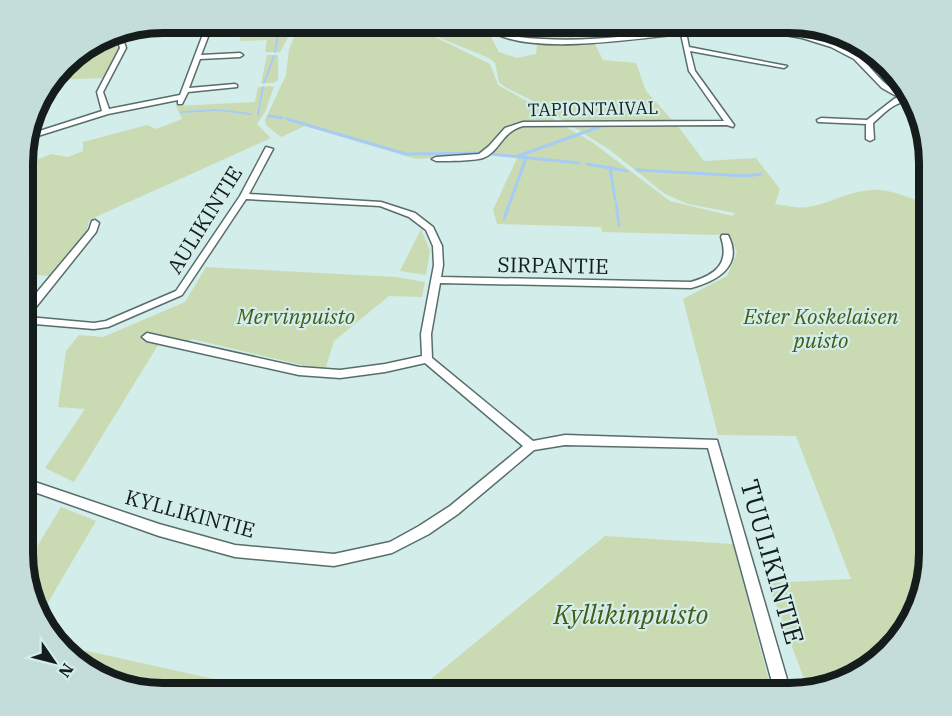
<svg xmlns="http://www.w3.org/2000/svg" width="952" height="716" font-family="'IBM Plex Serif',serif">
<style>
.green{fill:#cadbb3}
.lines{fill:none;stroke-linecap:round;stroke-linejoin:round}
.stream-far1{stroke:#a7ccf3;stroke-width:2}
.stream{stroke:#a7ccf3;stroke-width:3}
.street-casing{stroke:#576e6b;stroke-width:3}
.street{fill:#fff;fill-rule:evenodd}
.labels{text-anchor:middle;stroke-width:4.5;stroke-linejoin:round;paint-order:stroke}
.far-street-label{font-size:18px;fill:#141d1c;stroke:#d3edea}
.street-label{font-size:21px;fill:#141d1c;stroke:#d3edea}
.park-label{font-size:21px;font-style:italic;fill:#445b16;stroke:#d3edea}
.near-street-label{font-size:26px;fill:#141d1c;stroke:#d3edea}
.near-park-label{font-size:26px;font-style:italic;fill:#445b16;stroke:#d3edea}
.rim{fill:none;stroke:#141d1c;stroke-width:8}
</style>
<rect width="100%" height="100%" fill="#d3edea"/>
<path class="green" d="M564 25 575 39C547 40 512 45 490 26Z
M485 26 499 52 517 58 536 54 537 44 594 42 603 60 636 63 646 91 673 121 565 122 543 106 505 87 499 82 495 63 489 58 428 33 354 32 323 28Z
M293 28 280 52H265L267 40 239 41 243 29Z
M298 28 356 34H414L435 37 490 64 498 85 539 108 559 123 512 124 501 131 485 150 476 155 416 159 305 126 281 137 266 125 265 120 286 75 289 49Z
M118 45V49L103 78 52 80C78 48 79 52 118 45Z
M267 55H278V80L273 83H261Z
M890 68 911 96 896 91 875 70Z
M271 86 274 87 265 112 257 124 271 138 89 220 85 240 49 276 23 274 24 165 51 154 68 157 83 151V142L147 125 156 129 182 119 176 106 255 102 258 87Z
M677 125 704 161 756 158 780 189 775 204C785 205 798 209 808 207 829 204 849 191 871 190 895 188 911 202 929 202V563L895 645 851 679 827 685 806 684 768 583 851 579 796 436 718 435 683 299 727 276 737 253 731 238 720 235 602 232 601 227 497 224 493 210 518 156 492 155 503 136 520 126H564L592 142 670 201 732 216 735 213 688 204 665 194 610 150 573 127Z
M421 229 430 251 426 275 400 271Z
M206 267 396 277 425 282 422 297 389 296 334 341 326 367 318 369 192 339 181 350 158 345 74 482 45 468 85 409 58 407 66 351 79 335 103 337 185 302Z
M61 507 96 521 39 618 24 568Z
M605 536 733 544 772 693H414Z
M60 645 278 693H154L71 659Z"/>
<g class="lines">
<path class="stream-far1" d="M275 52 279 28
M264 83 274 56
M181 112 218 110 251 114
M258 115 263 87"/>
<path class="stream" d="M269 116 282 118
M287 119 406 154 481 153
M491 154 579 163
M518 156 599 127
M587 164 627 171
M610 167 615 199
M637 170 746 176 761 174
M616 203 619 225
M504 219 526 158"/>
<g class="street-casing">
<path id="street" d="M733 23C773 29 823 31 857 56 869 64 876 76 887 85 895 92 910 94 915 101 895 100 887 111 873 123L874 139 870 141 866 139V124L818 122 817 120 821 118 867 120 894 99 898 97 882 88 854 59 831 47 802 38 721 24Z
M686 24H692L686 32 689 47 787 66 784 68 690 51 695 71 734 125 733 127 727 125 523 126C501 132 500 152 483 158 473 161 448 161 436 161L432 159 436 157 479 154 489 146 505 128 523 122 724 121 689 71 681 34C633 39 545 53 501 36 495 34 490 30 485 26 494 26 498 31 506 34 518 38 530 38 543 39 589 42 636 35 681 30Z
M205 29H211L201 55 240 53 243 55 240 57 200 59 189 88 235 84 237 85V87L188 92 182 104H178V100L108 114 25 140 27 135 102 111 97 92 120 48 115 32 120 30 126 48 103 92 109 109 180 95Z
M266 147 273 149 249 194 381 202 415 213 433 227 442 246 443 265 441 277 691 282C715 275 730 264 721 237L722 235H728C744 266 717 281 691 288L440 283 431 334 432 358 533 441 565 435 717 440 791 693H775L708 448 565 445 534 450 458 514 429 534 392 553 334 566 235 557 159 536 23 488V478L159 524 235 545 334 554 390 542 419 526 450 506 523 446 425 363 385 372 340 378 299 375 147 341 142 337 147 333 299 367 340 370 385 364 422 356 421 334 434 265 433 246 426 230 409 217 380 206 246 199 182 295 108 327 94 329 23 323V309L89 230 92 221 95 220 99 223 96 232 28 317 94 323 106 321 176 291 240 196Z"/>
</g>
<use href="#street" class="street"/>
</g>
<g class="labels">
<g class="far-street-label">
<text transform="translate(593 109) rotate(-1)" y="6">TAPIONTAIVAL</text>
</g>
<g class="street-label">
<text transform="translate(205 220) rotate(-58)" y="7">AULIKINTIE</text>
<text transform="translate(553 266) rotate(1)" y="7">SIRPANTIE</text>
<text transform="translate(190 514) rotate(15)" y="7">KYLLIKINTIE</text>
</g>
<g class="park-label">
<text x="296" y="324">Mervinpuisto</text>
<text x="821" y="324">Ester Koskelaisen<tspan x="821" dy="24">puisto</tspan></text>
</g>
<g class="near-street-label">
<text transform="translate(772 562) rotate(74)" y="9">TUULIKINTIE</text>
</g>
<g class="near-park-label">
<text x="631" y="624">Kyllikinpuisto</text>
</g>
</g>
<path d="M0 0H952V716H0ZM163 33H789A130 130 0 0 1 919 163V553A130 130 0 0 1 789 683H163A130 130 0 0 1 33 553V163A130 130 0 0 1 163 33Z" fill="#c4dcda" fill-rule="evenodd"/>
<path class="rim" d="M163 33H789A130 130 0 0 1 919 163V553A130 130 0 0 1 789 683H163A130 130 0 0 1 33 553V163A130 130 0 0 1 163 33Z"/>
<g transform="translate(54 662) rotate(125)" stroke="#d3edea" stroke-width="4.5" paint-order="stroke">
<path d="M0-4.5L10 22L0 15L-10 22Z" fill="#141d1c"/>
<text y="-9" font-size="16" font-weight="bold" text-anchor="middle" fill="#141d1c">N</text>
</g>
</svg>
